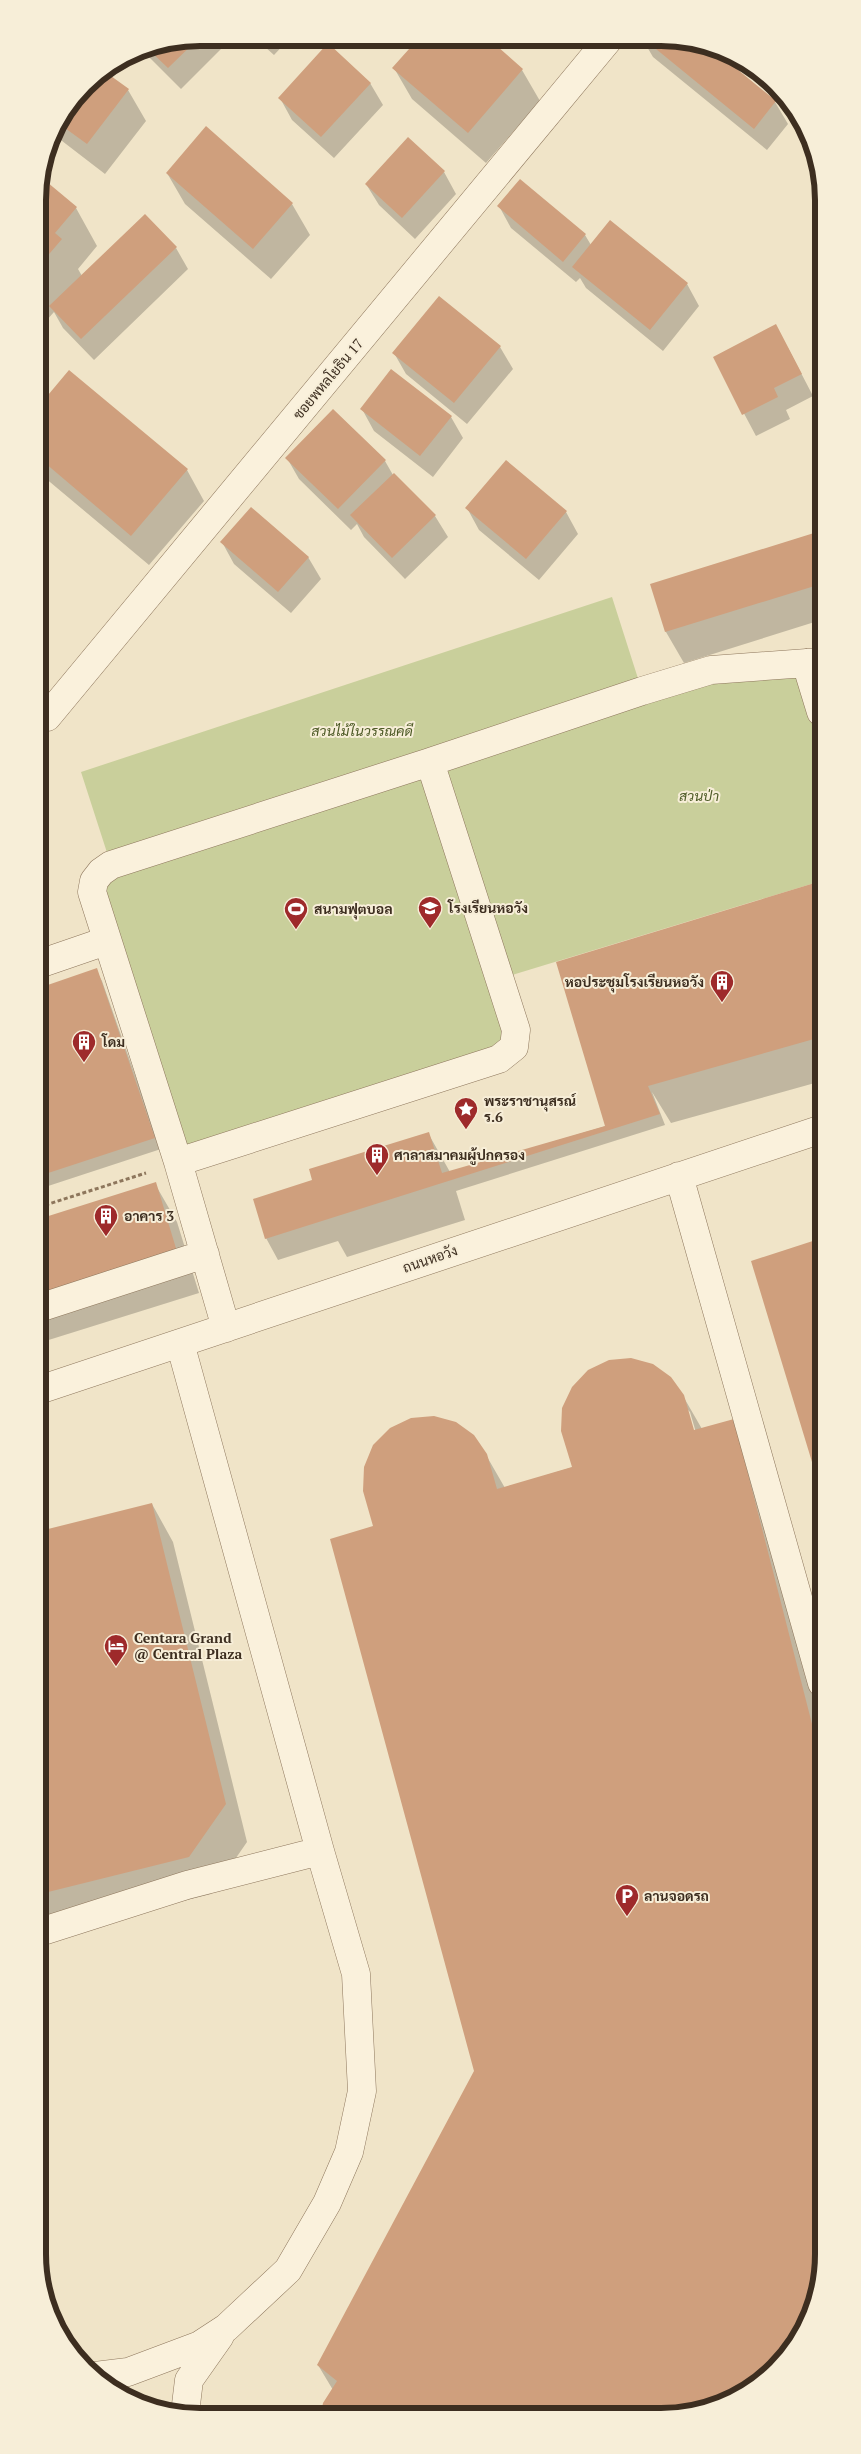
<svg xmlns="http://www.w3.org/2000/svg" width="861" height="2454" font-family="'PT Serif',Sarabun,serif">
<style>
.green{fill:#c9cf9b}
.shadow{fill:#0003;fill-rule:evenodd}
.building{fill:#cf9f7d}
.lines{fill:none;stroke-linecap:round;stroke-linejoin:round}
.minor-casing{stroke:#8d765c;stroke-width:29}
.path{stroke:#8d765c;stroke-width:3;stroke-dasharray:4 2.5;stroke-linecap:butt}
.minor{stroke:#faf1dc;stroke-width:28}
.labels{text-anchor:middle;stroke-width:4;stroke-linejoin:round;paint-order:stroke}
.street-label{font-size:14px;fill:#3d2e20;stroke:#f7eed8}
.park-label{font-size:14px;font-style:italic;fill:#4d5a26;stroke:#f7eed8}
.poi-label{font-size:14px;font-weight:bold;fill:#3d2e20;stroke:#f7eed8;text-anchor:start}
.rim{fill:none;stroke:#3d2e20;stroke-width:6}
</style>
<rect width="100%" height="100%" fill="#f0e4c8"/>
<path class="green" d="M612 597 642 691 711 670 821 662V881L499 979 516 1041 178 1162 94 881 111 865 81 772Z"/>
<path class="shadow" d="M200 37 224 38 227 43 181 89 141 49Z
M255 38H290L274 55Z
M409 39H487L522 70 540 101 486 163 412 99 394 68 415 44Z
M643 40 693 41 706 45 775 102 788 124 767 150 653 57Z
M103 71 128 90 146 121 105 174 53 134 54 128 93 78Z
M370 83 383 105 334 158 292 120 280 98Z
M444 172 456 194 415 239 379 205 366 184Z
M167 173 292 204 310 235 271 279 185 204Z
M41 179 76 208 97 246 78 269 82 276 176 248 188 269 94 360 63 328 54 312 38 330V189Z
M499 206 585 235 591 245 687 284 699 306 663 351 586 288 580 278 576 282 511 228Z
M439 297 500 347 513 369 467 424 406 374 394 353Z
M788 348 813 396 786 410 790 419 756 436 714 357Z
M38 409 187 470 204 501 149 565 38 472Z
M362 409 451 417 463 438 433 477 374 431Z
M333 410 385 461 393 475 435 516 448 537 405 579 364 537 357 524 351 530 299 479 287 458Z
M467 508 566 512 578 534 539 580 479 530Z
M813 534 821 548V620L684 663 666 632 652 585Z
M222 542 308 557 321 579 291 613 234 564Z
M821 882 822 1081 671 1123 652 1092 665 1125 456 1191 465 1220 347 1257 338 1241 278 1260 266 1238 313 1181 428 1133 450 1172 606 1126 557 963Z
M96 970 102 981 161 1149 39 1189V989Z
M155 1184 177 1222 199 1293 39 1343V1220Z
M683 1396 702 1429 733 1420 755 1458 822 1720 823 2264 811 2316 783 2361 743 2395 693 2413H322L324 2403 333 2390 318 2365 475 2072 375 1526 486 1455 505 1488 573 1467ZM686 1408 690 1412 697 1436 695 1437Z
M152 1504 173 1542 247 1842 211 1894 40 1937V1532Z"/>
<path class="building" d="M199 38 168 68 147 48Z
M418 39H489L523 69 468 133 392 68Z
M645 40 693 41 709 46 776 101 754 129Z
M328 43 371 83 321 137 278 98Z
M104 71 129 89 87 144 58 123 93 78Z
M206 126 293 203 253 249 166 173Z
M408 137 445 171 402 218 365 184Z
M41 177 77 207 55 233 62 239 38 267V189Z
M520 179 586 234 563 262 497 206Z
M145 214 177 247 81 339 49 306Z
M610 220 688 283 650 330 572 267Z
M439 296 501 346 454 403 392 353Z
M776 324 802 374 774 388 778 397 742 415 713 357Z
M391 369 452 416 420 456 360 409Z
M69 370 188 469 131 536 38 457V407Z
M333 409 386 460 338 509 285 458Z
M506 460 567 511 526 559 465 508Z
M394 473 436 515 392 558 350 515Z
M251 507 309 557 278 592 220 542Z
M814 533 821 557V584L665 632 650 584Z
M821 881V1037L648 1086 660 1114 265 1239 253 1199 312 1180 309 1169 429 1132 442 1173 605 1126 556 962Z
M97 968 155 1138 39 1176V988Z
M156 1182 178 1255 39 1298V1219Z
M822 1238V1495L751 1261Z
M631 1358 653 1364 671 1377 684 1395 694 1430 734 1419 822 1763 823 2264 814 2302 781 2363 743 2395 693 2413H321L323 2403 337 2381 317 2365 474 2071 330 1539 373 1526 363 1491 364 1467 373 1445 390 1428 411 1418 434 1416 456 1422 474 1435 487 1454 497 1489 572 1467 561 1431 562 1408 572 1387 588 1370 609 1360Z
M152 1503 226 1804 189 1857 40 1894V1531Z"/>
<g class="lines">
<g class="minor-casing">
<path id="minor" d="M806 663 821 712
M47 717 608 40
M430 762 642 691 711 670 821 662
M39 964 106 941
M178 1162 499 1059 514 1047 516 1030 430 762 111 865 101 872 94 881 92 892 178 1162 226 1328
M679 1176 822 1683
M39 1308 205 1254
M39 1390 822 1129
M40 1932 187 1885 320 1851
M95 2376 128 2372 200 2345 226 2328 288 2270 327 2203 349 2152 362 2091 356 1974 320 1851 180 1343
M185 2413 189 2380 220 2336"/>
</g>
<path class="path" d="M39 1207 146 1173"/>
<use href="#minor" class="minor"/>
</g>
<defs>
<g id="school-pin" transform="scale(1.25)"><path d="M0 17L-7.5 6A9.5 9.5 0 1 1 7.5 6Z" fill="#9e2a2b" stroke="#f7eed8"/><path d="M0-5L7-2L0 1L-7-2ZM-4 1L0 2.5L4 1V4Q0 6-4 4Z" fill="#fff"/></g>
<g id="stadium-pin" transform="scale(1.25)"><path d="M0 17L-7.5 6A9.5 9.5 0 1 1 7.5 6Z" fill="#9e2a2b" stroke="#f7eed8"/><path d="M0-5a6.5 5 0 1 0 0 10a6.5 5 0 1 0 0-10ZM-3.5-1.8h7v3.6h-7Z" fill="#fff"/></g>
<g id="building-pin" transform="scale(1.25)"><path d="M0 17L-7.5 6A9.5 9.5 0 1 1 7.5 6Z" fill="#9e2a2b" stroke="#f7eed8"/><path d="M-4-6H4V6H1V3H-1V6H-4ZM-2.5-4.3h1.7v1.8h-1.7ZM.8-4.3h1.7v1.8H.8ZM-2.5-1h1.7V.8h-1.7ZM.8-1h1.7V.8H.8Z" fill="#fff"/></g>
<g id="sight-pin" transform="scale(1.25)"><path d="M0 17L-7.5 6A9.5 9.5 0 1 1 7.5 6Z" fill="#9e2a2b" stroke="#f7eed8"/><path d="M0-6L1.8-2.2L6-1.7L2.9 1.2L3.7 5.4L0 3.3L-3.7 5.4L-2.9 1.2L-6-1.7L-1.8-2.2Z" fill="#fff"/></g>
<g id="hotel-pin" transform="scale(1.25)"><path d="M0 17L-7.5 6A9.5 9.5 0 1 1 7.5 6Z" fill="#9e2a2b" stroke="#f7eed8"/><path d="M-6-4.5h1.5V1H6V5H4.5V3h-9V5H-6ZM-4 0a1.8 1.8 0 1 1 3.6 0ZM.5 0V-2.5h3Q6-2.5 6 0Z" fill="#fff"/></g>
<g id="parking-pin" transform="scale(1.25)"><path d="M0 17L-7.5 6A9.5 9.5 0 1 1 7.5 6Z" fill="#9e2a2b" stroke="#f7eed8"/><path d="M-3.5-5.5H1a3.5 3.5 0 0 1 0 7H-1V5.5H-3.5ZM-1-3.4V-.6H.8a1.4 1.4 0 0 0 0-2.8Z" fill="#fff"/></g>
</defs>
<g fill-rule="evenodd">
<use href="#school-pin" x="430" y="908"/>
<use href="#stadium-pin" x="296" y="909"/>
<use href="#building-pin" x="722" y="982"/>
<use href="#building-pin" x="84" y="1042"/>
<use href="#sight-pin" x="466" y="1109"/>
<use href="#building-pin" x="377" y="1155"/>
<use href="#building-pin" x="106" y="1216"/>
<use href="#hotel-pin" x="116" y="1646"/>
<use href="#parking-pin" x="627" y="1896"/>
</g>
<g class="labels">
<g class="street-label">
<text transform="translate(328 379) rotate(-50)" y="5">ซอยพหลโยธิน 17</text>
<text transform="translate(430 1259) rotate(-19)" y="5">ถนนหอวัง</text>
</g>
<g class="park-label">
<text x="362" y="736">สวนไม้ในวรรณคดี</text>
<text x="699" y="801">สวนป่า</text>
</g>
<g class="poi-label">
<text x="448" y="913">โรงเรียนหอวัง</text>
<text x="314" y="914">สนามฟุตบอล</text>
<text x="704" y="987" text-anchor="end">หอประชุมโรงเรียนหอวัง</text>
<text x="102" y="1047">โดม</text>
<text x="484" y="1106">พระราชานุสรณ์<tspan x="484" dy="16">ร.6</tspan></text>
<text x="394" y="1160">ศาลาสมาคมผู้ปกครอง</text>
<text x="124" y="1221">อาคาร 3</text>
<text x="134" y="1643">Centara Grand<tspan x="134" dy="16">@ Central Plaza</tspan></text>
<text x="644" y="1901">ลานจอดรถ</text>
</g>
</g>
<path d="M0 0H861V2454H0ZM200 46H661A154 154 0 0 1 815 200V2254A154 154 0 0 1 661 2408H200A154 154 0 0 1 46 2254V200A154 154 0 0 1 200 46Z" fill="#f7eed8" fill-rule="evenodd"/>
<path class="rim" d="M200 46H661A154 154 0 0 1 815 200V2254A154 154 0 0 1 661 2408H200A154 154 0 0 1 46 2254V200A154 154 0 0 1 200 46Z"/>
</svg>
